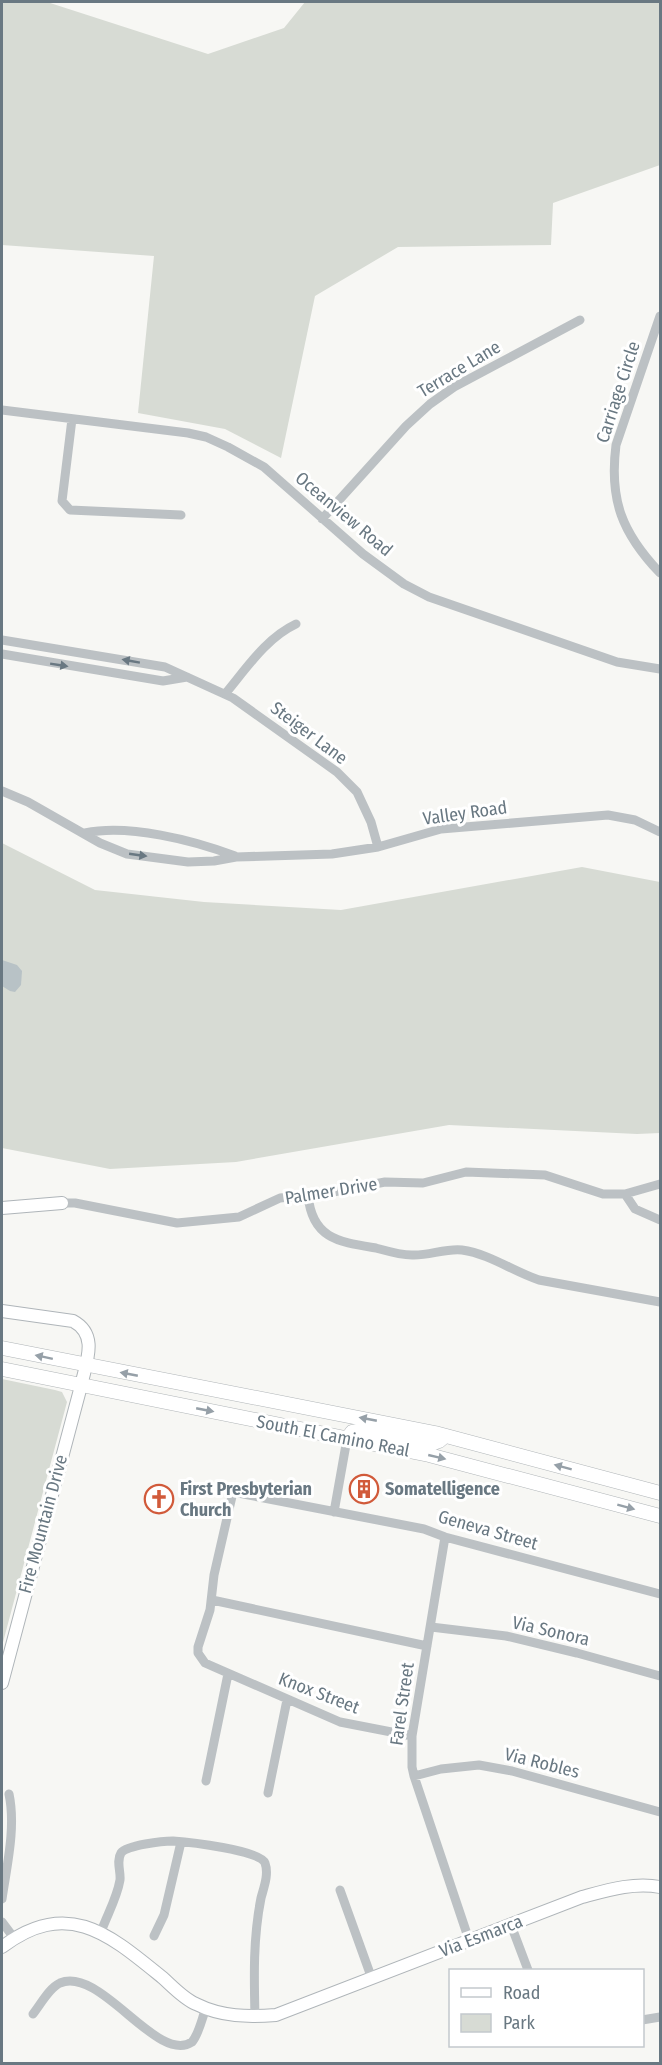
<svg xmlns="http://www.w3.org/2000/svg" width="662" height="2065" font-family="'Fira Sans Condensed',sans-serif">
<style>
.green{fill:#d7dbd4}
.water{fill:#b8c2c6}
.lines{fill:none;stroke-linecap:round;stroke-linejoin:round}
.secondary-casing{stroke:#afb5b9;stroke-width:14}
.primary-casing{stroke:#b0b5b8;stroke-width:15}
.street{stroke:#bcc1c4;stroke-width:9}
.secondary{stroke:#fff;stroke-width:12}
.primary{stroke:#fff;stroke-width:14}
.oneway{fill:#697882}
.oneway2{fill:#96a0a8}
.labels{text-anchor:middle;stroke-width:6;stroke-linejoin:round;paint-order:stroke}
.street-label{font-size:18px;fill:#697882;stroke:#fff}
.poi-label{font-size:18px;font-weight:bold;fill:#697882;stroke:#fff;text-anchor:start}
</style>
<rect width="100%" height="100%" fill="#f7f7f4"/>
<path class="green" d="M2 2H47L208 54 284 28 305 2H660V165L553 203 551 245 398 247 315 296 281 458 225 429 138 413 154 256 2 245Z
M2 843 95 890 204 902 341 910 582 867 660 882V1133L637 1134 449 1125 236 1162 110 1169 2 1148Z
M2 1379 55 1390 62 1392 67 1402 2 1646Z"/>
<path class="water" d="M2 960 17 965 22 971 21 985 15 992 10 991 2 986Z"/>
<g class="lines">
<g class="secondary-casing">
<path id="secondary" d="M2 1208 62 1203
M2 1311 73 1321C99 1335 86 1362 81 1386L2 1683
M2 1947C68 1897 110 1935 163 1978 173 1987 184 1999 196 2004 222 2017 248 2017 276 2015L582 1897C608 1890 634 1882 660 1887"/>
</g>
<g class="primary-casing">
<path id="primary" d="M2 1348 435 1433 660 1493
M2 1369 429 1455 660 1516
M347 1439 352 1432 358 1431 431 1444 439 1441 445 1436"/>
</g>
<path class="street" d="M660 316 616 445C609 500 622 533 660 573
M2 410 188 433 206 437 228 447 264 467 363 554 404 584 429 597 617 662 660 669
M72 419 62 501 70 510 181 515
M322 519 406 426 430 404 454 387 580 320
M2 640 165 667 233 698 337 772 357 792 371 822 378 847
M2 654 163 681 187 677
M225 694C246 669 266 638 296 624
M2 791 28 802 100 843 127 854 188 862 214 861 236 857 332 854 378 847 441 829 608 815 635 820 660 832
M85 833C129 824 193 840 235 856
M625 1194 635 1209 660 1220
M308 1195C312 1239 339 1242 376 1248 387 1251 400 1255 412 1255 428 1256 446 1248 462 1250 490 1254 512 1271 539 1280L660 1302
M62 1203H75L177 1223 239 1217 280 1198 328 1193 385 1182 423 1183 466 1172 545 1175 603 1194H625L660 1184
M334 1512 347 1439
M445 1537 412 1736V1767L414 1776 469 1940
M212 1600 427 1646
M431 1627 506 1636 577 1653 660 1676
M412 1736 340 1722 205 1663 198 1653V1647L210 1610 214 1575 233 1492 424 1529 445 1537 660 1594
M414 1776 441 1769 479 1765 512 1771 660 1812
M206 1781 228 1674
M268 1793 287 1700
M340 1890 372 1979
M2 1899C7 1865 16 1827 9 1794
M2 1922 14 1938
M511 1925 528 1970
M101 1932C107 1915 117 1898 120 1880 121 1872 116 1861 121 1853 127 1845 163 1841 173 1841 188 1842 260 1850 265 1863 269 1874 264 1887 261 1898 253 1938 254 1977 255 2017
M154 1936 164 1915 181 1842
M33 2014C41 2004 49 1988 60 1983 101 1966 157 2065 192 2042 199 2034 202 2018 206 2008
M642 2020 660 2017"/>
<use href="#secondary" class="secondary"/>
<use href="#primary" class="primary"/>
</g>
<defs><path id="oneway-solid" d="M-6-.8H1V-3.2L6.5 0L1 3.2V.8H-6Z" transform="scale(1.5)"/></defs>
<g class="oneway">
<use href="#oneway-solid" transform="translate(131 661) rotate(-170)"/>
<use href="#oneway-solid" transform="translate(59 665) rotate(9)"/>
<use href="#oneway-solid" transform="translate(138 855) rotate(8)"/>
</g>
<g class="oneway2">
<use href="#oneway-solid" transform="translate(44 1357) rotate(-168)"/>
<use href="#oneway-solid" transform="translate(129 1374) rotate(-169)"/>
<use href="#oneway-solid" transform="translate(205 1410) rotate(11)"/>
<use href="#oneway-solid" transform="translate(368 1419) rotate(-169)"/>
<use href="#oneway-solid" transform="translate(437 1457) rotate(13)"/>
<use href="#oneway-solid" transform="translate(563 1467) rotate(-165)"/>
<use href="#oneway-solid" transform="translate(626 1507) rotate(15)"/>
</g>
<defs>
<g id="building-ring" transform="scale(1.5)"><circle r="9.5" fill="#fff" stroke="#d15a3a" stroke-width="1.5"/><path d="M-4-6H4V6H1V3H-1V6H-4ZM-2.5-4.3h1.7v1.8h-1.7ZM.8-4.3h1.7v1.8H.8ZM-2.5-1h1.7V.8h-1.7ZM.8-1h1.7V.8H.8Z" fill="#d15a3a"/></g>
<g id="church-ring" transform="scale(1.5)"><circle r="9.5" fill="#fff" stroke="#d15a3a" stroke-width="1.5"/><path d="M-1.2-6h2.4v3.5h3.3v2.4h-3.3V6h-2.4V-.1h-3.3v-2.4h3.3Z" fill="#d15a3a"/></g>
</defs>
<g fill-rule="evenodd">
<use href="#building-ring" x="364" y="1489"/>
<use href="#church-ring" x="159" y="1499"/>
</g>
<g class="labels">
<g class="street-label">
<text transform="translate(459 369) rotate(-31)" y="6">Terrace Lane</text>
<text transform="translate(618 392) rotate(-72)" y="6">Carriage Circle</text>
<text transform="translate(344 514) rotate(40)" y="6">Oceanview Road</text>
<text transform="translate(309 733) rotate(37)" y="6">Steiger Lane</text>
<text transform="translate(465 813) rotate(-8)" y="6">Valley Road</text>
<text transform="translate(331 1191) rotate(-9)" y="6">Palmer Drive</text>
<text transform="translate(333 1436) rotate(11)" y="6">South El Camino Real</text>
<text transform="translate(43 1524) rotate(-75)" y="6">Fire Mountain Drive</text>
<text transform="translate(488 1530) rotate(16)" y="6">Geneva Street</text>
<text transform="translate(551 1631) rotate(13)" y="6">Via Sonora</text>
<text transform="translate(319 1693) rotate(21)" y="6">Knox Street</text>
<text transform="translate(402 1704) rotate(-82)" y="6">Farel Street</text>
<text transform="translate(542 1763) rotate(14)" y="6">Via Robles</text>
<text transform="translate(481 1936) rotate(-21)" y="6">Via Esmarca</text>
</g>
<g class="poi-label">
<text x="180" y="1495">First Presbyterian<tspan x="180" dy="21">Church</tspan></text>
<text x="385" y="1495">Somatelligence</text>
</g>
</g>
<rect width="662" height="2065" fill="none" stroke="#697882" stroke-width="6"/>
<rect x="449" y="1969" width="195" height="78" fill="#ffffff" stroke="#c3c9cd" stroke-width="1.5"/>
<rect x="461" y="1988" width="30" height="9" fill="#ffffff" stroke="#c3c9cd" stroke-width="1.5"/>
<text x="503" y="1999" font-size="18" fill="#697882">Road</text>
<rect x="461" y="2014" width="30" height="18" fill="#d7dbd4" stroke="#c3c9cd" stroke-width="1.5"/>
<text x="503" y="2029" font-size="18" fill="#697882">Park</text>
</svg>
